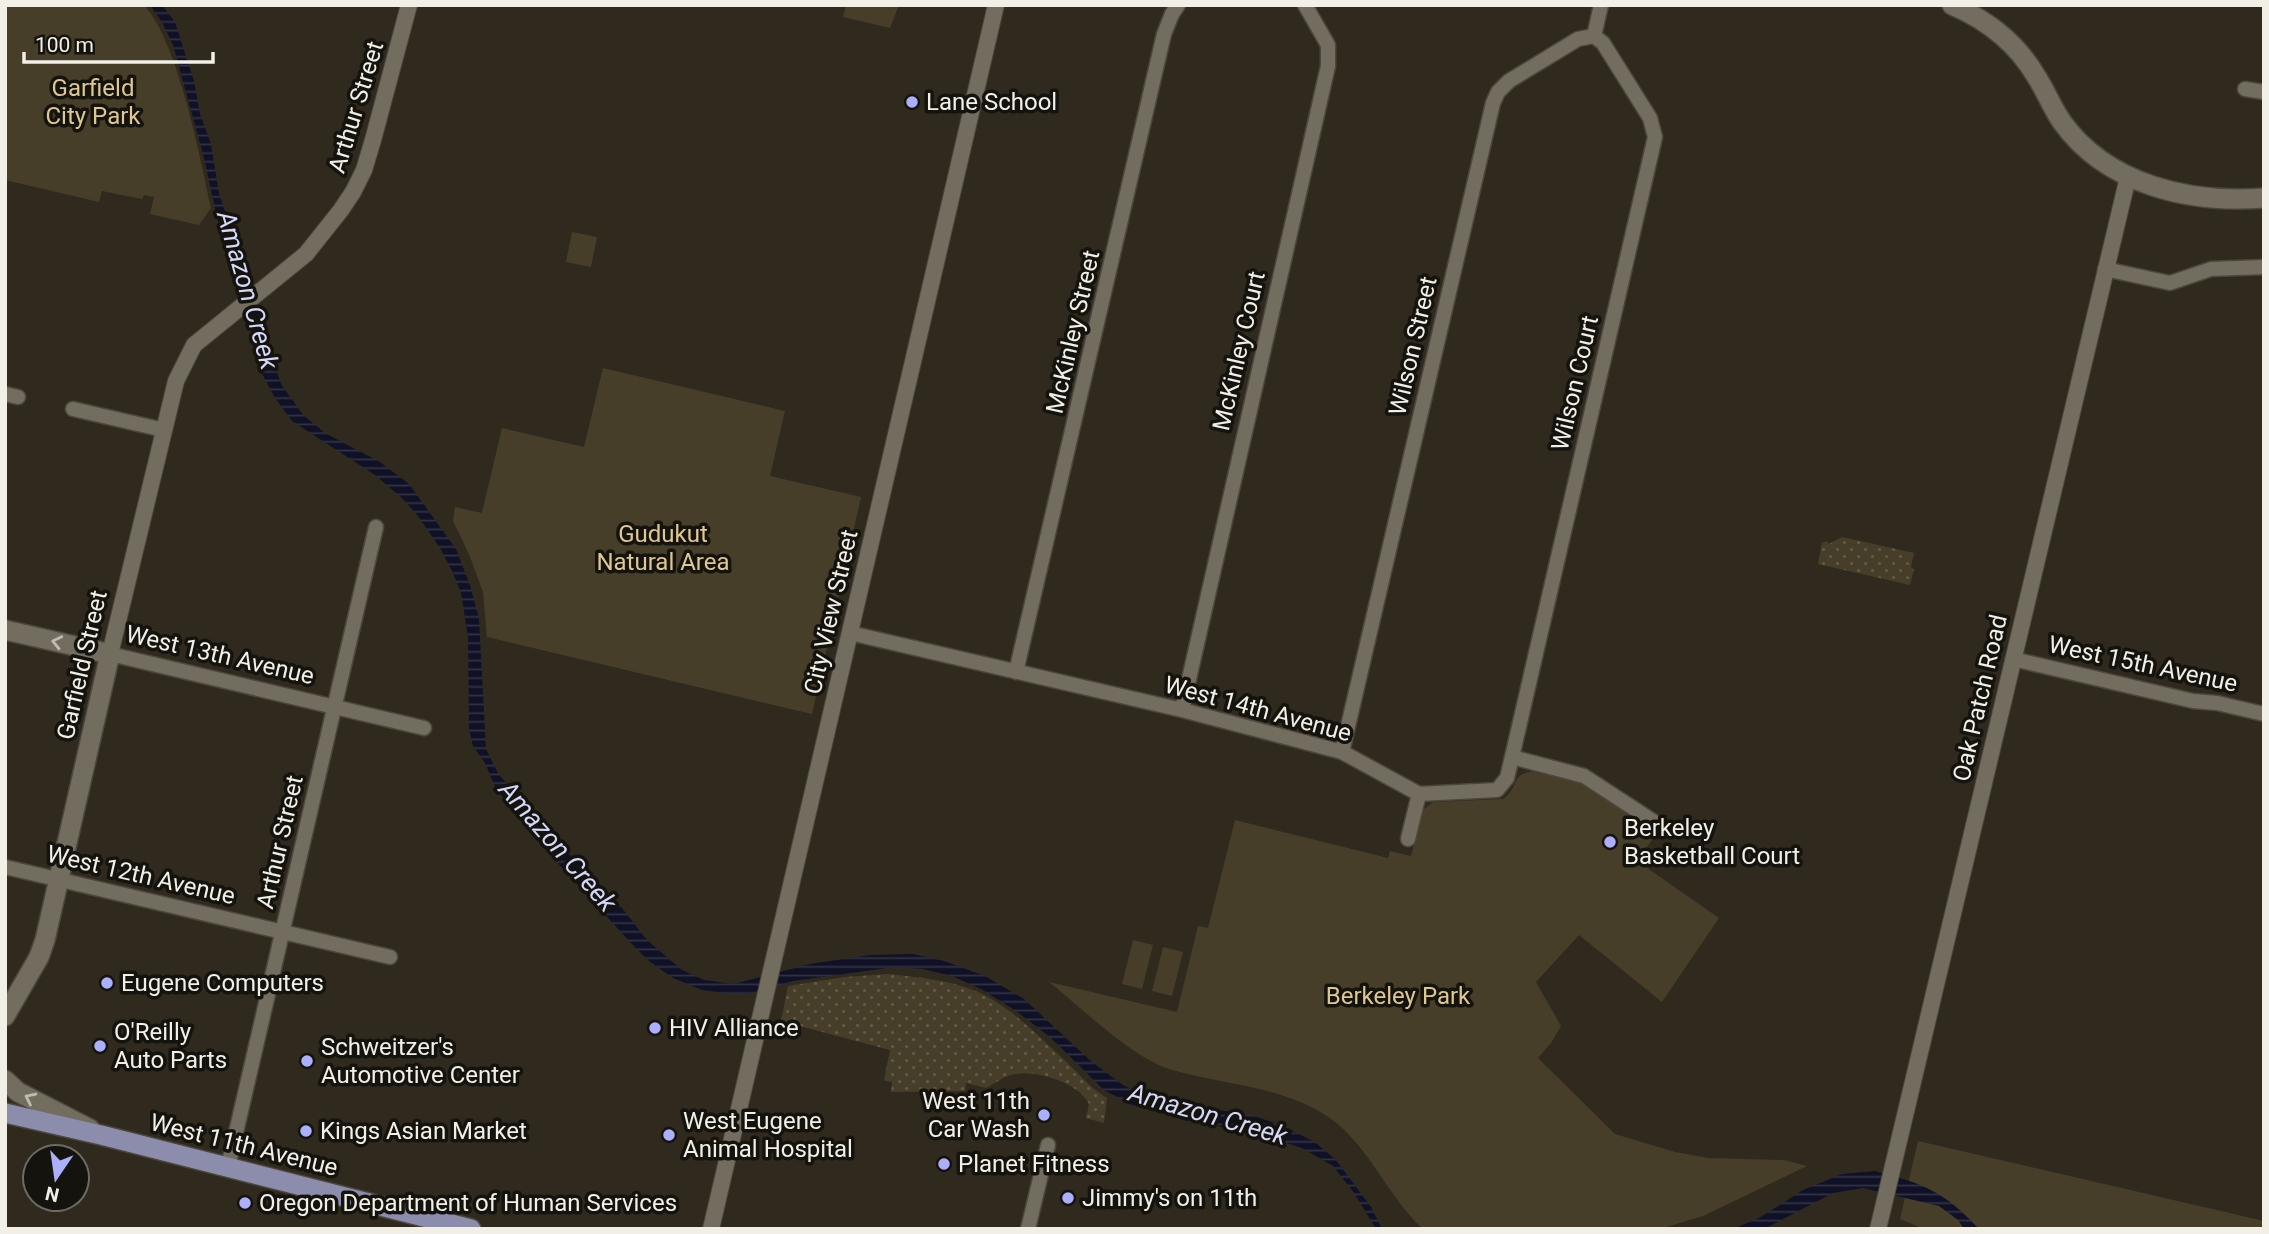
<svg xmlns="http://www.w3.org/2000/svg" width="2269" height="1234" font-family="Roboto,sans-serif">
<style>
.grass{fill:url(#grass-dots)}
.green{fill:#473e2a}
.water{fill:url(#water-rules)}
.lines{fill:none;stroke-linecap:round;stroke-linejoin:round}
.minor-casing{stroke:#4c473d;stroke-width:17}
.tertiary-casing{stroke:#4c473d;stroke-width:18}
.secondary-casing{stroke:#4c473d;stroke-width:22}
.primary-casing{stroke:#4c473d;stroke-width:22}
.minor{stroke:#736d5f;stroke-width:14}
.tertiary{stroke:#736d5f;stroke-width:16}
.secondary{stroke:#736d5f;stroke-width:19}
.primary{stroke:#8c8cad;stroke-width:19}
.oneway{stroke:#bfbbb1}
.poi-dot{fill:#acaffb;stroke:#15130e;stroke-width:2.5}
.labels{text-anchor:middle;stroke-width:7;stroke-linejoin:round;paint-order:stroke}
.park-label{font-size:24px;fill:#dfc793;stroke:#15130e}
.poi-label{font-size:24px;fill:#f2efe7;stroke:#15130e;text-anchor:start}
.street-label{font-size:24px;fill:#f2efe7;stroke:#15130e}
.water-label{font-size:26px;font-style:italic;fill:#d5d8f8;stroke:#15130e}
</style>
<defs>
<pattern id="grass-dots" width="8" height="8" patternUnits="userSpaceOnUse" patternTransform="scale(1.75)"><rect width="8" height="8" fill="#473e2a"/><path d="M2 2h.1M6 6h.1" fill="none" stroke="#625a49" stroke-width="1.8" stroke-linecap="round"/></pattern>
<pattern id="water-rules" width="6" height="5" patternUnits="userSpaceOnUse" patternTransform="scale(1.75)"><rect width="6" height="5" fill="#101026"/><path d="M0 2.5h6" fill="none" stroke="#333346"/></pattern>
</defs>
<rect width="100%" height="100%" fill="#302a1e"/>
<path class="grass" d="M1842 537 1914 553 1911 567 1914 569 1910 585 1818 564 1822 543 1827 541 1829 544Z
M888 974C918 977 950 980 978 992 1009 1006 1035 1033 1059 1055 1075 1069 1089 1088 1107 1098L1104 1123 1086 1118 1089 1104C1080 1083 1033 1068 1011 1075 1003 1077 994 1084 986 1088L966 1083 965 1091 891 1092 892 1082 884 1080 890 1050 781 1021 788 986 845 977Z"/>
<path class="green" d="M5 5H144C178 42 200 157 211 208L199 225 150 214 154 197 144 195 142 199 102 191 99 202 5 180Z
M846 5H899L890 28 843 17Z
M572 232 597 237 591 267 566 262Z
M603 368 785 411 770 476 861 497 812 714 487 637 483 592 469 554 453 521 455 507 482 513 502 428 584 447Z
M1538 771 1587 784 1654 830V837L1637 861 1719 918 1662 1002 1579 935 1536 982 1561 1026 1551 1043 1538 1058 1615 1134 1675 1152 1708 1158 1784 1160 1807 1166 1703 1216 1660 1229H1423C1386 1195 1369 1144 1327 1116 1280 1085 1221 1085 1169 1069 1130 1056 1082 1008 1049 982L1177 1012 1198 926 1208 928 1235 820 1388 858 1390 851 1411 856 1423 810 1433 802 1503 799C1521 786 1509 772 1538 771Z
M1133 940 1153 945 1142 989 1122 984Z
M1163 947 1183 952 1172 996 1152 991Z
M1918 1141 2264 1221V1229H1924L1900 1219Z"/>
<path class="water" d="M150 5H162L175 22 194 81 200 114 211 144 219 193 281 384 303 415 325 433 380 462 409 484 456 549 470 585 479 619 486 749 499 775 519 796 538 823 618 903 647 940 682 970 704 980 734 984 810 964 870 955 913 954 944 961 985 976 1024 999 1092 1062 1123 1085 1150 1098 1254 1116 1281 1125 1315 1142 1336 1160 1371 1207 1382 1229H1376L1354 1193 1333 1166 1302 1148 1258 1134 1179 1118 1132 1105 1104 1090 1050 1037 1016 1011 981 989 952 976 923 969 894 967 793 981 751 993 732 994 702 990 673 978 649 961 630 942 534 837 495 787 485 763 473 746 469 729 468 638 461 593 452 571 440 548 418 516 402 498 375 475 292 421 275 398 259 368 252 330 238 283 224 249 204 158 173 45 162 22Z
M1875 1171C1924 1184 1944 1191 1979 1229H1964L1958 1220 1939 1206 1863 1188 1833 1193 1764 1229H1733L1759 1218 1803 1190 1842 1174Z"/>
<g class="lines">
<g class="minor-casing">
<path id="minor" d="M2245 89 2264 92
M2105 269 2170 283 2211 269 2264 267
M5 394 18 397
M73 409 164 430
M850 633 1182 710 1342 752 1419 794 1497 790 1507 778 1512 757 1584 776 1656 823
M110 654 424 728
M2013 659 2193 701 2217 703 2264 714
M1016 672 1164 34 1172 14 1178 5
M1182 710 1328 66V45L1305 5
M1342 752 1493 103 1498 92 1509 81 1578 39 1594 36 1601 5
M1512 757 1655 137 1650 118 1603 43 1594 36
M1408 839 1419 794
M5 867 390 957
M228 1167 376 527
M1028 1229 1048 1145"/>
</g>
<g class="tertiary-casing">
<path id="tertiary" d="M110 654 176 381 194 345 306 254 341 210 353 192 364 170 373 140 409 5
M711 1229 996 5
M1878 1229 2128 177"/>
</g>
<g class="secondary-casing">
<path id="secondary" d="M1952 5C1987 20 2016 42 2036 76 2046 91 2052 108 2062 122 2107 185 2191 204 2264 198
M5 630 110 654 45 940 39 957 5 1016
M5 1080 18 1092 90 1129"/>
</g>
<g class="primary-casing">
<path id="primary" d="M5 1113 101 1135 471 1229"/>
</g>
<use href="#minor" class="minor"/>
<use href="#tertiary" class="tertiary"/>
<use href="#secondary" class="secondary"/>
<use href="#primary" class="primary"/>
</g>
<defs><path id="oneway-chevron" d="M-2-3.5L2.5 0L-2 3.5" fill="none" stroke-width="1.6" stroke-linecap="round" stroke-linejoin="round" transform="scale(1.75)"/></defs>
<g class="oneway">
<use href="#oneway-chevron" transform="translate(57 642) rotate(-167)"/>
<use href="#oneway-chevron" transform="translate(30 1098) rotate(-154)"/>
</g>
<g class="poi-dot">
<circle cx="912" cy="102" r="7"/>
<circle cx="1610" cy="842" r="7"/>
<circle cx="107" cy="983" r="7"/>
<circle cx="655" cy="1028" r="7"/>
<circle cx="100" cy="1046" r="7"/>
<circle cx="307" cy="1061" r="7"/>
<circle cx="1044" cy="1115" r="7"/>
<circle cx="306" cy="1131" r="7"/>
<circle cx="669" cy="1135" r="7"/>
<circle cx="944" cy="1164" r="7"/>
<circle cx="1068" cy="1198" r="7"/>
<circle cx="245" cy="1203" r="7"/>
</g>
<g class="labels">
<g class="park-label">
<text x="93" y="96">Garfield<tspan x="93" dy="28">City Park</tspan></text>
<text x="663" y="542">Gudukut<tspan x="663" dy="28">Natural Area</tspan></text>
<text x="1398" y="1004">Berkeley Park</text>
</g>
<g class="poi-label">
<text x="926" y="110">Lane School</text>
<text x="1624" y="836">Berkeley<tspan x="1624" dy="28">Basketball Court</tspan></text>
<text x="121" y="991">Eugene Computers</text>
<text x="669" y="1036">HIV Alliance</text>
<text x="114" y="1040">O'Reilly<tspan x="114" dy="28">Auto Parts</tspan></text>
<text x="321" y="1055">Schweitzer's<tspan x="321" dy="28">Automotive Center</tspan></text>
<text x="1030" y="1109" text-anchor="end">West 11th<tspan x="1030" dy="28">Car Wash</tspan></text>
<text x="683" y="1129">West Eugene<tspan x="683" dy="28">Animal Hospital</tspan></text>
<text x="320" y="1139">Kings Asian Market</text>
<text x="958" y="1172">Planet Fitness</text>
<text x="1082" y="1206">Jimmy's on 11th</text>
<text x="259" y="1211">Oregon Department of Human Services</text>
</g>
<g class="street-label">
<text transform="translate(356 107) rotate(-73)" y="8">Arthur Street</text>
<text transform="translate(1073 332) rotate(-77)" y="8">McKinley Street</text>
<text transform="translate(1413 346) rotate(-77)" y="8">Wilson Street</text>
<text transform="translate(1239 351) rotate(-77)" y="8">McKinley Court</text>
<text transform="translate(1575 383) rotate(-77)" y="8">Wilson Court</text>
<text transform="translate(831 612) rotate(-77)" y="8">City View Street</text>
<text transform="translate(220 655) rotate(13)" y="8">West 13th Avenue</text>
<text transform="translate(2143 664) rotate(12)" y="8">West 15th Avenue</text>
<text transform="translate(82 665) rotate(-77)" y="8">Garfield Street</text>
<text transform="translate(1980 698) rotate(-77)" y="8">Oak Patch Road</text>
<text transform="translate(1258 709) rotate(15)" y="8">West 14th Avenue</text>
<text transform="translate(280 842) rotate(-77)" y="8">Arthur Street</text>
<text transform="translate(141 875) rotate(13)" y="8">West 12th Avenue</text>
<text transform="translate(244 1145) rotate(14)" y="8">West 11th Avenue</text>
</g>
<g class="water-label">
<text transform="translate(248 290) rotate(74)" y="9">Amazon Creek</text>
<text transform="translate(558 846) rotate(49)" y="9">Amazon Creek</text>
<text transform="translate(1208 1114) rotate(16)" y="9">Amazon Creek</text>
</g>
</g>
<rect width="2269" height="1234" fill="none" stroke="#f2efe7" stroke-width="14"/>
<g transform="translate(56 1178) rotate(193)"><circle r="33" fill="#15130e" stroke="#6d6b65" stroke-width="2"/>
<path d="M0-5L12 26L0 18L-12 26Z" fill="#acaffb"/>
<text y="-10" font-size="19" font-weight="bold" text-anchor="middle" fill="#f2efe7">N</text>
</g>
<path d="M24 52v10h189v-10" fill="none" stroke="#f2efe7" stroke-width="3.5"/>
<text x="35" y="52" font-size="21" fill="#f2efe7" stroke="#15130e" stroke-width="5" paint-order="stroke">100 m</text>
</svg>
